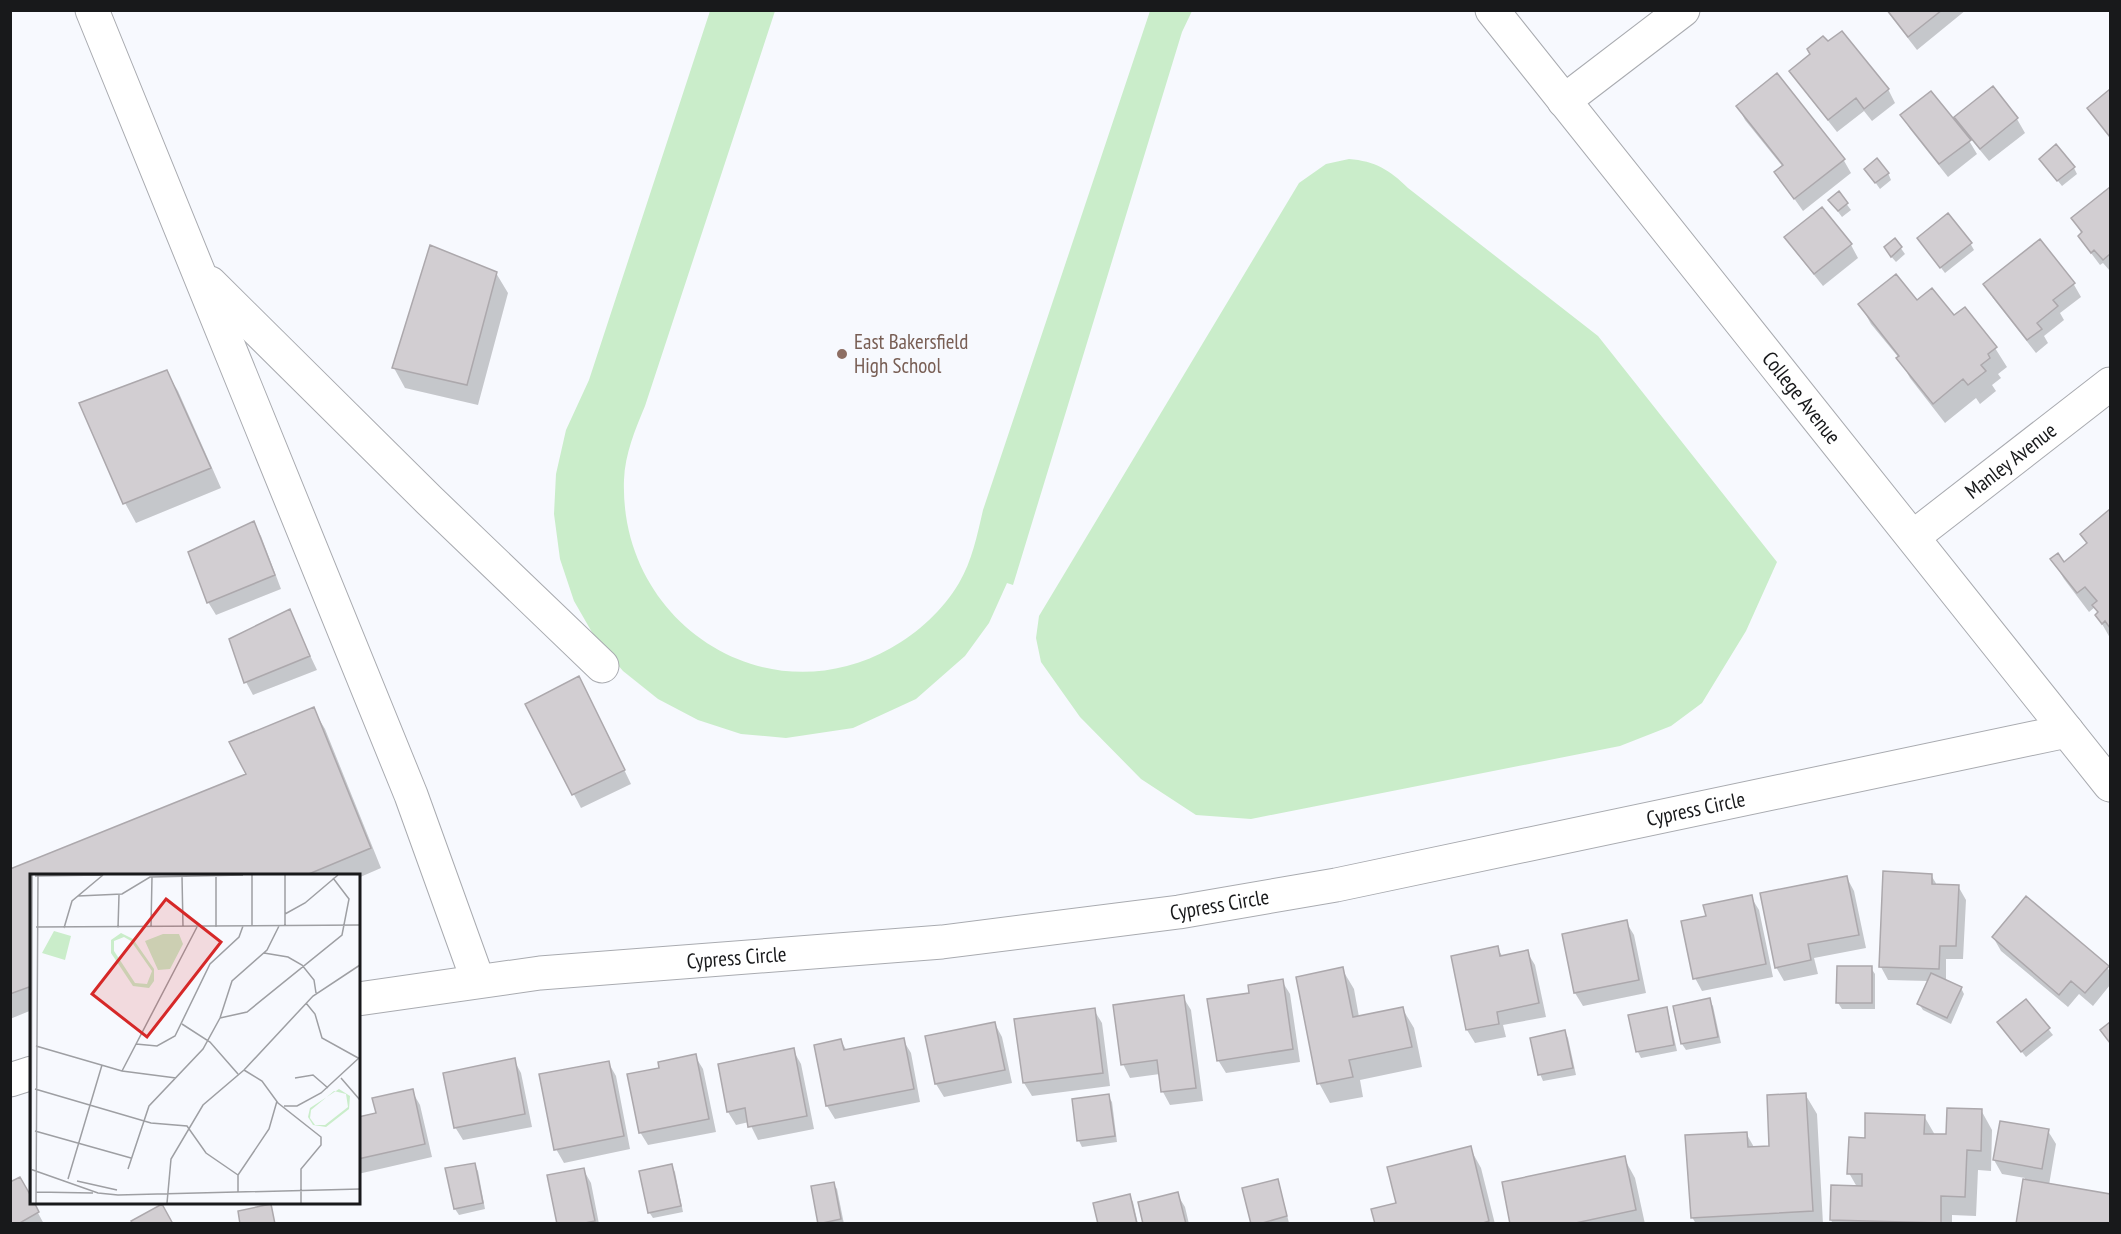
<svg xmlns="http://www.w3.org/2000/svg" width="2121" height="1234" font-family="'PT Sans Narrow',sans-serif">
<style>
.green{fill:#caedca}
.shadow{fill:#0003}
.building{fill:#d2ced2;stroke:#aca8ac;stroke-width:1.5}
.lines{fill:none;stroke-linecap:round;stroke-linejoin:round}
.minor-casing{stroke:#a9abb0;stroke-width:35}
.minor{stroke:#fff;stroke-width:33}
.education-dot{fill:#8d6e63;stroke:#f7f9fe;stroke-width:2}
.labels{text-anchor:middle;stroke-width:6;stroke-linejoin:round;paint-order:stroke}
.education-label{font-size:21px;fill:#785e54;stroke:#f7f9fe;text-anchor:start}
.street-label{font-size:21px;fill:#18191b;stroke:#f7f9fe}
.inset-road{fill:none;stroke:#9e9fa3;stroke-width:1.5}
.view{fill:#d62828;fill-opacity:0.15;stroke:#d62828;stroke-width:3}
.inset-edge{fill:none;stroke:#18191b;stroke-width:3}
</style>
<rect width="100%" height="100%" fill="#f7f9fe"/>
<path class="green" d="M710 11H775L645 406C635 430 625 454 624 480 619 622 765 719 891 648 918 633 943 610 959 583 972 561 977 536 983 510L1150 11H1192L1182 32 1013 585 1007 583 989 623 965 656 916 699 853 728 786 738 741 734 698 720 658 699 623 671 597 641 574 601 560 559 554 514 556 474 566 430 589 380Z
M1349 159C1375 161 1390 170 1408 188L1598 336 1777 562 1746 631 1702 703 1671 726 1620 746 1251 819 1196 815 1141 779 1080 717 1041 662 1036 638 1039 616 1299 183 1326 164Z"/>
<path class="shadow" d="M1886 10H1966L1917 50Z
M1791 71 1888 89 1895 103 1872 121 1864 111 1837 132 1799 84Z
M1992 89 2017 119 2025 133 1989 161 1970 138 1968 139 1977 154 1948 177 1910 129 1902 116 1963 133 1965 132 1956 117Z
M2110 91V137L2089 109Z
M1738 106 1843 159 1851 173 1803 211 1776 173 1783 167 1745 120Z
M2045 165 2074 168 2077 174 2062 186Z
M1888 173 1891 180 1880 189 1870 175Z
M2110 189V271L2103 263 2100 265 2088 249 2080 236 2082 234 2073 219Z
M1839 194 1851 210 1842 217 1830 201Z
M1786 237 1851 245 1858 258 1823 286 1794 250Z
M1895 240 1905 254 1896 262 1889 254Z
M1970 243 1974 250 1945 273 1923 244Z
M496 273 508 293 478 405 405 388 394 368Z
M2073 283 2081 297 2060 313 2064 320 2044 336 2048 343 2036 353 1993 298 1985 285Z
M1860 304 1954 317 1995 348 2007 367 1998 374 2001 378 1992 385 1996 391 1980 404 1976 398 1945 423 1910 378 1899 358 1871 324Z
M166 371 178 391 221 488 136 523 125 503 81 404Z
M2110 511V638L2097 615 2099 613 2095 607 2089 612 2064 579 2052 559 2064 564 2088 544 2082 534Z
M253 523 261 536 281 589 216 615 208 602Z
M289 611 317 670 253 695 246 682Z
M586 691 631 784 581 808 527 704Z
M313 709 325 729 381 868 358 878V876H32V1010L10 1019V871L248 775Z
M1931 875 1937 885 1958 886 1966 900 1963 959H1946V981L1961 988 1964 994 1951 1024 1923 1010 1919 1004 1929 981 1888 980 1881 967Z
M1847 878 1854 891 1866 948 1814 958 1818 974 1784 981 1776 967Z
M1751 897 1759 910 1773 977 1702 991 1695 978 1707 917Z
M1626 922 1634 935 1646 993 1583 1006 1575 993 1564 935Z
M1993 937 2107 967 2110 972V985L2093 1006 2079 994 2068 1007 2001 951Z
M1497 948 1503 957 1527 952 1535 965 1546 1017 1503 1025 1506 1037 1475 1043 1467 1030 1453 957Z
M1871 968 1875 974V1009H1842L1838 1003Z
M1342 969 1354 989 1359 1017 1402 1008 1414 1028 1422 1067 1360 1080 1363 1097 1330 1103 1319 1083Z
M1282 981 1290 994 1300 1062 1226 1073 1218 1060 1251 994Z
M1183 997 1191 1010 1203 1101 1170 1105 1163 1092 1160 1074 1130 1078 1123 1064Z
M1709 1000 1713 1006 1721 1043 1686 1050 1682 1044 1675 1007Z
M2026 1001 2053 1035 2026 1057 2003 1028Z
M1666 1009 1669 1015 1677 1051 1641 1058 1638 1052 1630 1016Z
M1094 1010 1102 1023 1110 1086 1032 1096 1024 1083Z
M995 1024 1002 1037 1012 1083 944 1097 936 1084Z
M1565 1032 1568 1038 1576 1075 1543 1081 1540 1074Z
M903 1040 911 1053 920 1102 835 1119 827 1106 816 1046 841 1041 847 1051Z
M793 1050 801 1064 814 1129 758 1140 749 1122 736 1125 728 1112Z
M695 1056 703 1069 716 1132 648 1145 640 1132 661 1069Z
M514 1060 521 1073 532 1127 463 1140 455 1127Z
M608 1062 616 1076 630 1149 564 1163 556 1149Z
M412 1091 420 1105 432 1157 358 1174V1119L378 1115Z
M1805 1094 1817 1114 1823 1224H1696L1692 1217 1746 1133 1755 1149 1771 1148Z
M1108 1096 1112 1102 1117 1142 1082 1147 1079 1141 1074 1101Z
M1981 1110 1992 1130 1991 1171 1978 1170 1976 1216 1952 1215V1224H1833L1831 1220 1857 1187 1849 1173 1866 1139 1924 1116 1935 1135 1948 1136Z
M2048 1131 2056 1144 2049 1185 2110 1195V1224H2017L2025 1178 2002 1174 1994 1160Z
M1470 1148 1481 1168 1495 1224H1376Z
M1624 1158 1635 1178 1645 1224H1512Z
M474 1164 478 1171 485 1209 459 1215 455 1209Z
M672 1166 675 1172 683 1212 653 1218 649 1212Z
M583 1169 591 1183 599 1224H558Z
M1277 1181 1280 1187 1289 1223 1252 1224Z
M833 1183 837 1189 844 1224H820Z
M1177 1194 1185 1207 1189 1224H1145Z
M1129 1195 1133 1202 1138 1224H1100Z
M32 1202 44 1224H10Z"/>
<path class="building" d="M1887 10H1942L1908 37Z
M1842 31 1889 89 1864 109 1856 98 1828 120 1789 71 1810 54 1807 49 1823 36 1828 41Z
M1777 73 1845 159 1794 199 1774 172 1783 165 1736 106Z
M1993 86 2018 118 1980 149 1954 117Z
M2110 89V137L2087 108Z
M1931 91 1971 140 1939 164 1900 115Z
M2056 144 2075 167 2057 181 2039 159Z
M1877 158 1889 173 1875 183 1864 169Z
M2110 187V254L2103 260 2094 250 2091 253 2078 236 2082 232 2071 218Z
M1839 191 1848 203 1838 211 1828 200Z
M1822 207 1852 244 1814 274 1784 237Z
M1948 213 1972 243 1940 268 1917 238Z
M1895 238 1902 247 1891 257 1884 247Z
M2040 239 2075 283 2053 300 2058 306 2037 323 2042 329 2027 340 1983 284Z
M430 245 497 272 467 385 392 368Z
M1896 274 1917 300 1932 288 1954 315 1965 307 1997 347 1988 354 1990 358 1981 365 1986 371 1968 385 1963 379 1933 404 1896 358 1899 356 1858 304Z
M167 370 211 468 123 504 79 403Z
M2110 509V628L2105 621 2102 624 2095 615 2098 612 2092 605 2097 601 2085 587 2077 593 2050 559 2058 553 2064 562 2087 543 2080 534Z
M254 521 275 575 207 603 188 552Z
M290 609 310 656 244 683 229 639Z
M579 676 625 770 572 795 525 704Z
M314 707 371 848 304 876H32V986L10 994V869L246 774 229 742Z
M1883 871 1932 874V884L1959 885 1956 946H1940L1939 969 1879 967Z
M1847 876 1859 935 1808 944 1811 960 1775 968 1760 893Z
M1752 895 1766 964 1693 979 1681 921 1706 916 1703 905Z
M2026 896 2109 966 2085 993 2071 981 2059 995 1992 937Z
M1627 920 1639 980 1574 993 1562 934Z
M1498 946 1500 956 1528 950 1539 1003 1497 1012 1499 1024 1466 1030 1451 956Z
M1837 966H1872V1003H1836Z
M1343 967 1353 1017 1403 1007 1412 1047 1349 1060 1353 1077 1317 1084 1296 977Z
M1931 973 1962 987 1947 1018 1917 1004Z
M1283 979 1293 1049 1217 1061 1207 999 1249 993 1248 985Z
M1184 995 1196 1088 1161 1092 1157 1060 1121 1065 1113 1005Z
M1710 998 1718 1037 1681 1044 1673 1006Z
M2026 999 2050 1028 2021 1052 1997 1022Z
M1667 1007 1674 1045 1636 1052 1628 1015Z
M1095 1008 1103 1073 1023 1083 1014 1019Z
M995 1022 1005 1070 935 1084 925 1036Z
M2110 1022V1043L2100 1030Z
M1565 1030 1573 1068 1538 1075 1530 1038Z
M904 1038 914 1089 826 1106 814 1045 841 1039 844 1050Z
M794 1048 807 1116 748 1127 745 1108 727 1112 718 1064Z
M696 1054 709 1119 639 1133 627 1074 659 1068 658 1062Z
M515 1058 525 1114 454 1128 443 1073Z
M609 1061 624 1136 554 1150 539 1074Z
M413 1089 425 1144 358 1159V1117L376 1113 372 1098Z
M1806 1093 1813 1211 1691 1218 1685 1135 1747 1132 1748 1147 1769 1146 1767 1095Z
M1109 1094 1115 1136 1077 1141 1072 1099Z
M1947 1108 1982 1109 1981 1151 1967 1150 1965 1197 1941 1196V1223L1830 1220 1831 1185 1862 1186V1174H1847L1849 1137 1865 1138V1113L1925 1115 1924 1134H1946Z
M2000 1121 2049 1129 2042 1169 1993 1160Z
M1471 1146 1489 1221 1480 1224H1375L1371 1209 1396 1203 1387 1167Z
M1625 1156 1636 1210 1571 1224H1510L1502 1182Z
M475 1163 483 1203 454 1209 445 1168Z
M672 1164 681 1206 648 1213 639 1171Z
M584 1168 595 1221 580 1224H557L547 1175Z
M20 1177 32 1198V1202H34L39 1212 18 1224H10V1182Z
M1278 1179 1287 1216 1259 1224H1251L1242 1188Z
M2023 1179 2110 1194V1224H2016Z
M834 1182 841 1219 818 1224 811 1186Z
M1178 1192 1186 1224H1143L1138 1202Z
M1130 1194 1137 1224H1098L1093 1203Z
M162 1204 173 1224H133L131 1221Z
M271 1204 275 1224H240L238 1211Z"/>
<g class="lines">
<g class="minor-casing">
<g id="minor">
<path d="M92 10 411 795 478 981"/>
<path id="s1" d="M1492 10 2110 785"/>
<path d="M1564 101 1683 10"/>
<path d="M210 283 429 500 602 666"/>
<path id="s2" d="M1913 537 2110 384"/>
<path id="s3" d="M358 999 540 973 942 942 1179 912 1336 885 2067 731"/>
<path d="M10 1080 32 1073"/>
</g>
</g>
<use href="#minor" class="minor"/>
</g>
<circle class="education-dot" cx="842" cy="354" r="6"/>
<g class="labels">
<g class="education-label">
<text x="854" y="349">East Bakersfield<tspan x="854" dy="24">High School</tspan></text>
</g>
<g class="street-label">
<text dy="7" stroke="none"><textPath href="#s1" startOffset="496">College Avenue</textPath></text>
<text dy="7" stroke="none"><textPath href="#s2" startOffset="124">Manley Avenue</textPath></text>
<text dy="7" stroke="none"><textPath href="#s3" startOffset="1353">Cypress Circle</textPath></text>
<text dy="7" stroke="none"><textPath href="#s3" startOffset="867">Cypress Circle</textPath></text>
<text dy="7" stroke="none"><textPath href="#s3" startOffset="381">Cypress Circle</textPath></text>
</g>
</g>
<g transform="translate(30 874)">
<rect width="330" height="330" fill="#f7f9fe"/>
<path d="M24 57 41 62 35 86 12 79ZM91 59 103 65 124 95V107L119 114 103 112 81 79V66ZM94 63 101 67 122 97 117 110 105 109 84 77V67ZM133 60H149L153 70 140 95 128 96 115 67ZM309 215 320 222 319 235 296 253 283 251 278 243 280 234ZM304 217 316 220 318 233 295 251H285L280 244 281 236Z" fill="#caedca" fill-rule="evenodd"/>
<path class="inset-road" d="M222 1V52M255 1V52M5 2 72 1M152 2 153 53M48 22 92 20 120 3 213 1M255 40 275 29 308 1M6 53 330 51M121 53 122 3M186 53V3M34 54 42 27 73 1M88 54 89 21M234 79 258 83 272 91 284 106 286 119M276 129 285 140 292 164 330 185M190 144 217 138 312 61 319 25 303 4M152 150 180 168 208 200M106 170 127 172 145 162 180 90 209 63 213 52M6 172 92 197 146 204M214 196 232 207 248 229 291 263V271L271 295V329M92 197 167 53M265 204 283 201 298 214M311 204 330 226M5 215 121 249 157 252 176 279 208 301M254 232H267L291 219 330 183M5 257 101 284M0 295 68 319 88 321 330 315M98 295 119 232 173 175 190 144 202 107 237 76 249 52M38 305 72 191M47 307 87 316M6 318 63 319M208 318V301L239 255 247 227M1 329 2 1M6 329 8 1M137 329 141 285 173 231 214 196 283 122 330 91"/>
<path class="view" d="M136 25 191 68 117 163 62 120Z"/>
<rect width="330" height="330" class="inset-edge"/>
</g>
<rect width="2121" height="1234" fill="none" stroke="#18191b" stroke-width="24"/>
</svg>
